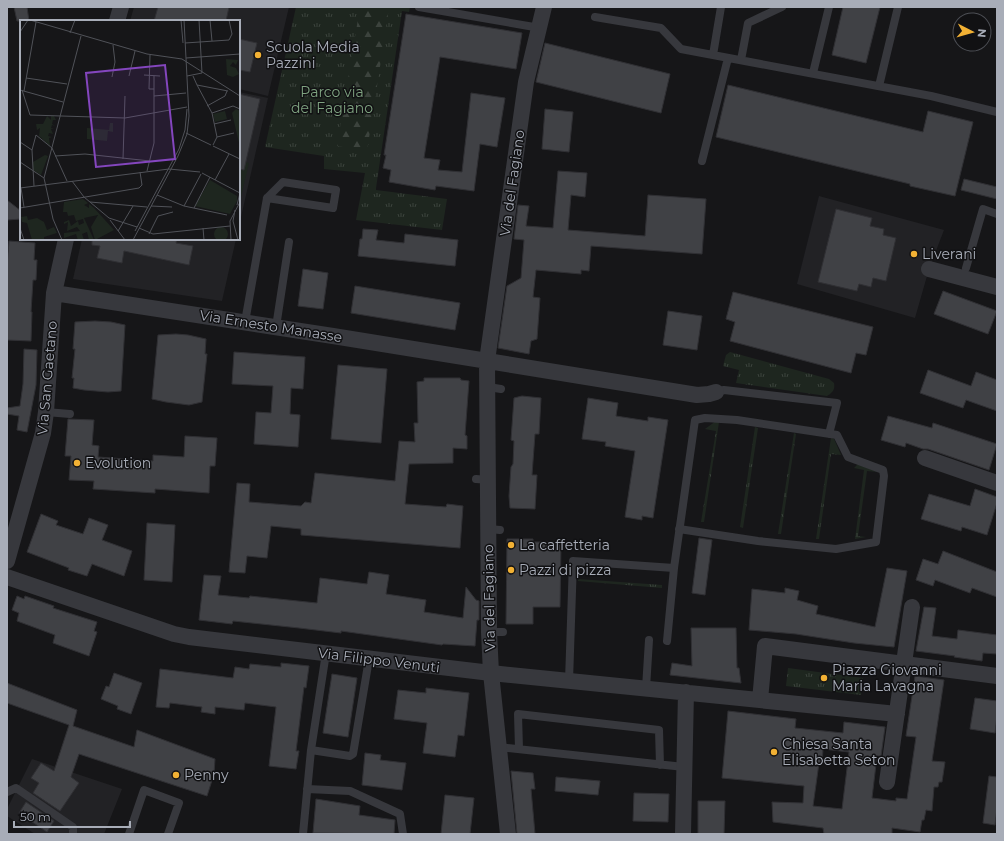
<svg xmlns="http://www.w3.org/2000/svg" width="1004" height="841" font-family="Montserrat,sans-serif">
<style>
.built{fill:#222225;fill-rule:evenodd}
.grass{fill:url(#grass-tufts)}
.forest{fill:url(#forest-firs)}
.pitch{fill:#1e261f}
.building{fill:#404145;stroke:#303034;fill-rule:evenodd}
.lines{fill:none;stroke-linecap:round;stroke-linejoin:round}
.service{stroke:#37383d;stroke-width:8}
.minor{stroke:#37383d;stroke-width:16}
.poi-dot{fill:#f2b134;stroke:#111113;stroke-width:1.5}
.labels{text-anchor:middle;stroke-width:3;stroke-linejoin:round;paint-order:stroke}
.poi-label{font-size:14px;fill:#a8adb8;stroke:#111113;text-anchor:start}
.park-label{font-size:14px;fill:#7fa381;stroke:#111113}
.street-label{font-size:14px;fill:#a8adb8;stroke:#111113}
.inset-road{fill:none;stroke:#505258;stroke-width:1}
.view{fill:#8446be;fill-opacity:0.15;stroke:#8446be;stroke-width:2}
.inset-edge{fill:none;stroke:#a8adb8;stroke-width:2}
</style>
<defs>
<pattern id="grass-tufts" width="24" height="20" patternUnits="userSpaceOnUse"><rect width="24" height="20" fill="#1e261f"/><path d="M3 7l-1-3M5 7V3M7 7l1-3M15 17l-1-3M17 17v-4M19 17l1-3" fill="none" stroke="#3c433d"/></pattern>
<pattern id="forest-firs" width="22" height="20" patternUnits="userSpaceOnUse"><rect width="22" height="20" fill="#1e261f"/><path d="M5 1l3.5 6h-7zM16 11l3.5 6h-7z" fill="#3c433d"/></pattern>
</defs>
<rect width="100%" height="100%" fill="#161618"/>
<path class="built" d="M134 7H289L268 96 239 89V21H130Z
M239 92 268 98 239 226Z
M819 196 944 230 929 269 915 318 797 284ZM836 209 872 218 870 226 884 229 883 235 896 238 886 281 873 278 871 287 859 284 857 291 819 282Z
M82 239H236L222 301 73 279Z
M32 759 122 789 104 834H35L7 816V809Z"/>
<path class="grass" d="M296 7H410L409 12 402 11 376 188V190L447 199 442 230 356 220 365 173 324 169V156L265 147Z
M730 352 829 379 834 383C835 390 833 392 827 396L736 383 739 370 723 366 726 355Z
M716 421 719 422 704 522H701L716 431 705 429Z
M755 427 758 428 743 528 740 527Z
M794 433 796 434 781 534H778Z
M831 438 834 439 841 455 831 454 819 539H816Z
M857 465H860L878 472 867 471 858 536 866 537 855 539 864 470 854 468Z
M578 579 662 585V588L578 581Z
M788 668 863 678 861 695 786 686Z"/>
<path class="forest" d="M360 7 389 8 367 151 337 146Z"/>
<path class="pitch" d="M239 161 249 163 239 205Z"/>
<path class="building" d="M14 7H27L29 21H17Z
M158 7H229L226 21H154Z
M843 7H880L866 63 832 55Z
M406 14 522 33 516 69 440 57 424 158 440 160 438 170 462 172 471 93 505 98 497 147 480 144 474 191 436 186 435 190 389 182 391 170 383 168 386 155H384Z
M239 39 257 43 250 72 239 70Z
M545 43 670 74 661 113 536 82Z
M728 85 923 132 928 111 973 122 955 196 910 186V184L716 137Z
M239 94 260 99 244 170 239 169Z
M545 109 573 112 569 152 542 149Z
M558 171 587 173 585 197 571 195 568 230 645 236 648 195 706 199 702 254 591 246 589 271 581 270V274L536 270 533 297 540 298 537 339 531 341 529 354 498 348 507 286 521 278 524 240 514 239 518 205 529 206 526 226 553 228Z
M964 179 997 187V199L961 190Z
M7 200 21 211V219L7 220Z
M836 209 872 218 870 226 884 229 883 235 896 238 886 281 873 278 871 287 859 284 857 291 818 282Z
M363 229 378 230 376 240 404 243 405 234 458 240 455 266 358 256 360 239H362Z
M92 239H177L176 243 193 246 189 265 124 251 122 263 97 258 100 246 92 245Z
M9 241 35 243 34 260H37L36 280H33L31 312H32L31 341 7 340V266Z
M303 269 328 273 323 309 298 306Z
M355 286 460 303 455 330 351 313Z
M943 291 997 311 988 334 934 314Z
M733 292 873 327 866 355 856 353 851 373 730 341 735 322 726 319Z
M668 311 702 316 697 350 663 345Z
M95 321 111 322 125 325 121 391 108 392 84 390 73 388 74 378H72L75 349H73L75 322Z
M176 334 188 335 206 339 205 354H207L202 402 189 405 166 402 152 399 158 335Z
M24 349 37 350 36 385 27 432 17 430 19 416 7 414V408L20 406 23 384Z
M234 352 305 357 303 389 291 388 290 414 300 415 298 447 254 444 256 412 271 413 273 386 232 384Z
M338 365 387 369 381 443 331 439Z
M928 370 971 386 976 372 997 380V411L966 400 963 408 920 393Z
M424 378H460L461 380 469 381 465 435 467 436V449L453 448V463L409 464 405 504 446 507 447 504 463 506 460 548 301 535V529L271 526 267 558 247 556 245 573 229 572 237 483 250 484 249 502 301 506 305 502 311 503 315 473 395 481 399 441 415 442 414 423H418L417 382 424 381Z
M522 396 541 398 539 434H535L532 475H537L535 509 510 508 509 496 511 467 513 464 514 441 511 440 514 398Z
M588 398 618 403 616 416 648 421V417L668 420 653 518 642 516V520L625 517 635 451 605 446 606 442 582 439Z
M888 416 932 428 933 423 997 444 989 470 928 449H923L906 443 905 447 881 440Z
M68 419 94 420 92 445 99 446 98 457 153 461V455L184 457 185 436 217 438 215 466H210L209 493 155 489V493L93 489 94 481 69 480 71 456H65Z
M975 489 997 497V503L987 535 962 527 961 531 921 519 929 494 970 506Z
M41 514 58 521 56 525 83 534 89 518 108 525 102 540 132 551 124 576 92 564 87 576 68 570 69 568 27 552Z
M147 523 175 525 172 582 144 580Z
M699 538 712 540 705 595 692 593Z
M507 539H533V542H561L560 607H533V624H506Z
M943 551 997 572V597L972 588 970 593 935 580 933 586 916 580 923 559 938 564Z
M887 568 907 571 894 647 854 643 796 634 749 630 752 589 785 593V588L799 591 797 600 818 606 816 614 875 627Z
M369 572 389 575 386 594 426 600 424 612 463 618 466 587 476 600 479 601V620H477L475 646 443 644 442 645 341 631V633L299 628 233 621 232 624 199 620 204 575 221 576 218 595 249 598 250 596 317 603 320 578 367 584Z
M17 596 24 599 25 596 54 606 53 608 97 622 94 631 97 632 89 656 53 643 55 635 17 621 19 613 12 610Z
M924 607 936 608 932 636 957 639 958 630 997 635V654L983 653 982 661 954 657 955 656 916 651Z
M691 628H736L737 668H739L741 683 670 675 672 663 692 666Z
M281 663 309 666 306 688 304 687 296 751H299L296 769 269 766 276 707 245 703 244 710 215 707V714L201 712 202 707 170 703 169 708 156 707 160 669 233 678 235 667 249 669 250 664 281 667Z
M114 673 142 683 131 714 117 709 118 706 101 699 106 686 109 687Z
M332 674 357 678 348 737 323 733Z
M915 676 944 680 932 761 945 762 942 782H939L938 787H934L932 811 926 810 924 820H922L920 832 892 828V834H824L823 828 773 822 772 802 803 803 804 786 722 778 728 711 796 719 795 728 843 733 844 722 885 727 881 756H877L872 798 896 801V798L907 799 916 737 906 736ZM823 749 849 752 842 809 813 806 819 763H822Z
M7 683 77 710 73 726 134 747 137 730 215 759 214 774 207 796 79 754 71 777 79 783 60 811 33 793 39 783 31 778 41 763 54 771 69 725 7 703Z
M426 688 469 693 464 736 458 735 455 757 423 753 427 723 394 719 398 690 426 693Z
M975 698 997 701V716L995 733 970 729Z
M365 753 381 755 380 760 406 763 402 790 362 785Z
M511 771 533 773 535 789H531L535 834H517Z
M989 776 997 777V808L995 825 983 823Z
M556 777 600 781 598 795 555 791Z
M634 793 669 794 668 822 633 821Z
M445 795 474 798 470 834H441Z
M316 799 360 806 359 815 395 820 394 834 313 833Z
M698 801H725L724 834H698Z
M26 802 54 821 47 832 19 813Z"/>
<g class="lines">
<path class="service" d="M419 7 540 28
M595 17 661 28 681 49 931 96 997 112
M713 55 721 7
M741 60 748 23 782 7
M813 73 829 7
M879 86 898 7
M702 161 728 58
M966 268 983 209 997 214
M245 322 267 198 333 208 336 190 283 182 267 198
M276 327 289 242
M488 387 501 389
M716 392 724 390 837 403 829 434
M46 412 70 414
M476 479 489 480
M489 529 500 530
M489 632H503
M667 641 674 568 695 420 705 418 737 420 837 435 848 457 883 470 884 476 876 542 836 549 758 541 679 529
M569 681 573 561 674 568
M646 688 649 640
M498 747 684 767
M519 749 518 714 659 730 660 765
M311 750 350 756 353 754 369 659
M307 789 350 791 400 814 403 834
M7 792 16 788 73 827V834
M129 834 144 790 179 803 168 834
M303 834 311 750 326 653"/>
<path class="minor" d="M117 21 121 7
M929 269 997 287
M54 293 333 336 697 395 709 394 716 392
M925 458 997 483
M7 561 43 433 46 412 54 293 66 239
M7 577 174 634 189 637 491 673 897 714
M760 700 765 646 997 676
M887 782 912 607
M508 834 491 673 489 632 487 361 526 82 544 7
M683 834 686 692"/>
</g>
<g class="poi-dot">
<circle cx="258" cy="55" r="4"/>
<circle cx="914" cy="254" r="4"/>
<circle cx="77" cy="463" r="4"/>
<circle cx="511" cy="545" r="4"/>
<circle cx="511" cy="570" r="4"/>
<circle cx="824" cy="678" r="4"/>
<circle cx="774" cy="752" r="4"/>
<circle cx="176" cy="775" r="4"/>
</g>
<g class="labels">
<g class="poi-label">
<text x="266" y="52">Scuola Media<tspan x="266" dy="16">Pazzini</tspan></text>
<text x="922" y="259">Liverani</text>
<text x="85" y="468">Evolution</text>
<text x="519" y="550">La caffetteria</text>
<text x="519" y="575">Pazzi di pizza</text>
<text x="832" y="675">Piazza Giovanni<tspan x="832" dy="16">Maria Lavagna</tspan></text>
<text x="782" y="749">Chiesa Santa<tspan x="782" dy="16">Elisabetta Seton</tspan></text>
<text x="184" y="780">Penny</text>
</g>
<g class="park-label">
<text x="332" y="97">Parco via<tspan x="332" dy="16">del Fagiano</tspan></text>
</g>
<g class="street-label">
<text transform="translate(512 183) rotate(-82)" y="5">Via del Fagiano</text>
<text transform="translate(271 326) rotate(9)" y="5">Via Ernesto Manasse</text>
<text transform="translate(47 378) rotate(-85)" y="5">Via San Gaetano</text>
<text transform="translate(489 598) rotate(-91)" y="5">Via del Fagiano</text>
<text transform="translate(379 660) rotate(7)" y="5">Via Filippo Venuti</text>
</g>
</g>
<g transform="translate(20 20)">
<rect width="220" height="220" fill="#161618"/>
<path d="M216 89 220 91V127L212 93ZM90 103H93V112L88 111 87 121 67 119V108L89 110ZM190 160 217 176V181L210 194 175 186ZM7 196 8 200 17 198 24 202 27 210 34 207 37 213 24 217V220H12L7 203 2 202 1 197Z" fill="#1e261f"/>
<path d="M206 39 218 40 216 45 213 42 210 46 216 48 219 54 213 57 207 55ZM27 96 31 100V96H34L36 100H33L32 104 35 106 32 105 31 108 34 109H31L33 114 29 113 28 116 32 117 29 118 30 126 19 116 20 108 17 110 16 104H23ZM25 135 28 136 21 155 13 150V142ZM63 179 68 183 64 185 69 188V184L74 188 94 210 75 220 71 207 78 195 64 198 74 220H69L67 212 62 214 64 220H58L56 214 44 218V213L60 211 57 207 47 211 48 202 44 204V202L49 200 51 206 58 201 59 205 64 203 63 199 56 201 54 195 48 196 47 192H43L44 182Z" fill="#1e261f"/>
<path d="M205 91 207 99 195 102 193 94ZM194 214a7 7 0 1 1 14 0a7 7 0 1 1-14 0Z" fill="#1e261f"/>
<path class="inset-road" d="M10 0 127 34 162 39 220 76M161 0 163 23M179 0 182 53M190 0 192 21M0 12 8 0M50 13 55 0M165 23 209 20 212 14 209 0M130 35 129 69H134M166 38 220 34M124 55 140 56M109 56 115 31M167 56 182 53M173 56 177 65 208 71M92 57 95 42 93 25M6 58 47 64M177 65 192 93 197 117 193 125M0 70 43 82M2 70 10 95 105 98 167 87M4 71 16 2M134 76 166 73M187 86 205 76 207 71M192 93 213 86 220 89M194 104 211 100M166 113 191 125M197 117 214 113M0 122 12 130M193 126 220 139M35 136 65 134 130 141M103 139 105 76M0 142 24 158M127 151 134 123V56M182 153 220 173M195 160 209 134M52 161 64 177 89 198 117 207M14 166 12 130 16 115 32 128 47 161M0 168 149 149 180 152M1 168 4 187M137 175 164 186 207 195M70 182 127 187M217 185 220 173M131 186 152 187M164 186 181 154M0 188 119 168 122 165 120 152M174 188 190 157M215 190 213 201 218 220M90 200 105 220M0 208 4 220M119 208 133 214 210 206M183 208 184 220M98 211 113 186M115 211 159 129 165 110 167 89M129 214 138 196 153 192M42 220 33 199 24 158 61 16M113 220 158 136 167 114 169 96 164 0M211 220 210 201 220 182"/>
<path class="view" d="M145 45 155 139 76 147 66 53Z"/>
<rect width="220" height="220" class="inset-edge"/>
</g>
<rect width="1004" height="841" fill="none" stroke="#a8adb8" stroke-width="16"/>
<g transform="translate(972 32) rotate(96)"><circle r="19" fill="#111113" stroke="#4d4f55"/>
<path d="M0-3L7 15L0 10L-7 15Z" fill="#f2b134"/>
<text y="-6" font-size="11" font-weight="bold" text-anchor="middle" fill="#a8adb8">N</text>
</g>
<path d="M14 821v6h116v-6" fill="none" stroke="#a8adb8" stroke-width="2"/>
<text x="20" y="821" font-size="12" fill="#a8adb8" stroke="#111113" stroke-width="3" paint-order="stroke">50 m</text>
</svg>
